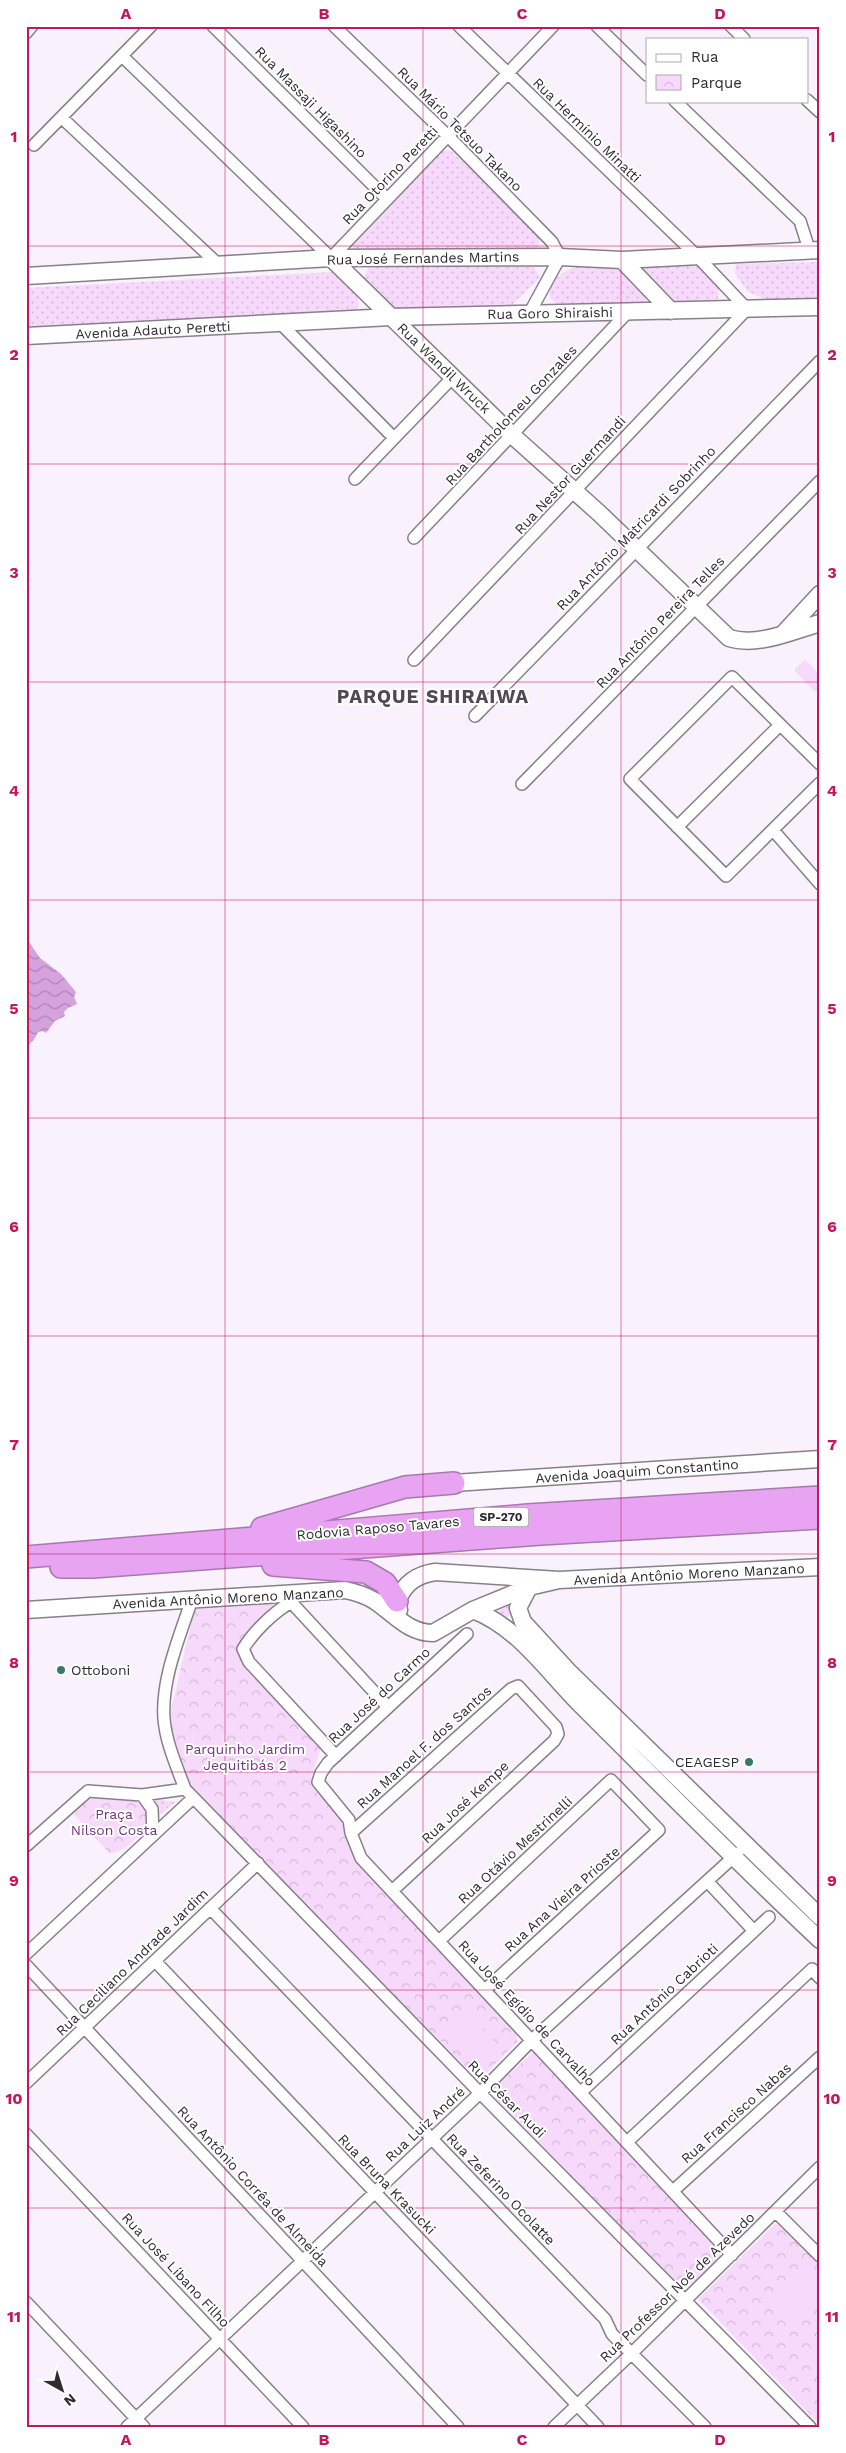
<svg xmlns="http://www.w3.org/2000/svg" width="846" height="2453" font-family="'Work Sans',sans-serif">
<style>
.grass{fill:url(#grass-dots)}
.park{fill:url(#park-crowns)}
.pitch{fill:#f7d9fc}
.water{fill:url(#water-waves)}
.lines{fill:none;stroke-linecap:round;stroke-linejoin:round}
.street-casing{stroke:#878088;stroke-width:14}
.secondary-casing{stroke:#878088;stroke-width:19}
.highway-casing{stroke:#a779af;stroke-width:24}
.street{stroke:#fff;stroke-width:11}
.secondary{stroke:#fff;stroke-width:16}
.highway{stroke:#e8a3f3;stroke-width:21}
.grid{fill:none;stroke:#c2185b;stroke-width:1;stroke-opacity:0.55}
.poi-dot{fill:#3b7967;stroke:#fff;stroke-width:2}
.labels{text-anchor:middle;stroke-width:4;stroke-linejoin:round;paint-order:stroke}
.shield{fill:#fff;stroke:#6d6b6e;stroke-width:1}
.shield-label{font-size:12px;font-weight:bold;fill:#2f2c30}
.street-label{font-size:14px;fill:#2f2c30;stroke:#fff}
.poi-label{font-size:14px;fill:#2f2c30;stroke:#fff;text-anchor:start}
.park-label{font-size:14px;fill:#73367d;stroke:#fff}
.district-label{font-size:19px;font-weight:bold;letter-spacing:1px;fill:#504950;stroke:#fff}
.neatline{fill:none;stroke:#c2185b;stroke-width:2}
.grid-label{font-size:16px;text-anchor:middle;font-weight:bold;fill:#c2185b}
</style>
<defs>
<pattern id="grass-dots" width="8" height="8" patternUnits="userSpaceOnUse" patternTransform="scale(1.25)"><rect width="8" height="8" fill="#f7d9fc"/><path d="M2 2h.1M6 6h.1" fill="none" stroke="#d4bad8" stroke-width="1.8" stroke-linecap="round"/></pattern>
<pattern id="park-crowns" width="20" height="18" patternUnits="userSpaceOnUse" patternTransform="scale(1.25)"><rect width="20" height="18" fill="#f7d9fc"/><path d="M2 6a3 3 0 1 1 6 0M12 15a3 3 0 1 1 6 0" fill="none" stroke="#d4bad8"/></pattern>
<pattern id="water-waves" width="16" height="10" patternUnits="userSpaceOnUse" patternTransform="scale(1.25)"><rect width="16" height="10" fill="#d6a2de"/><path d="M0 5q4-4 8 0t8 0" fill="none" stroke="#ae84b4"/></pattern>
</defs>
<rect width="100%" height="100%" fill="#f9f1fb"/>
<path class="grass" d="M444 150 451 151 539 235V246L532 251 353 250V241L439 152Z
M693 261 719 288 718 299 711 304 677 305 644 272 645 265Z
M820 262V299L766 300 747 291 735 273 736 264Z
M582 265 619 267 645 292 646 301 638 307 559 306 550 298C548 279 566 269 582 265Z
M369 266 534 267 540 277 511 306 395 309 363 280Z
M332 272 357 296 359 305 354 313 26 327V288Z
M498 1610a7 7 0 1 1 14 0a7 7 0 1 1-14 0Z
M155 1799 175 1802 158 1816Z"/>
<path class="park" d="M272 1600 276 1607 241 1640 240 1652 242 1661 321 1747 311 1777 312 1787 341 1819 353 1857 517 2032V2042L484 2075 478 2076 473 2074 190 1790 171 1731 169 1719 195 1607Z
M89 1797 135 1799 147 1811C149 1829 127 1853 109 1853L72 1812Z
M535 2050 723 2249C718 2264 696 2284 680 2288L495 2098 499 2084Z
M777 2222 820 2265V2425L698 2299Z"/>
<path class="pitch" d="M805 659 820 675V687L815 692 794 670Z
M465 2010 497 2044 477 2063 445 2029Z
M806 2269 820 2286V2297L787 2325 767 2303Z
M820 2341V2368L806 2352Z"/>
<path class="water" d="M29 942 40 958 61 974 76 992 74 997 77 1004 68 1008 64 1012 65 1016 55 1021 46 1033 42 1031 38 1032 33 1041 28 1045 26 943Z"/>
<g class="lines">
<g class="street-casing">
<path id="street" d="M213 26 387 199
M334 26 448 136 552 242 560 257 529 314
M597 26 647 75
M731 26 744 39
M26 33 32 26
M122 56 331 258 553 26
M807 100 820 112
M675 101 800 221 809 249
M62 118 219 265
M34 145 151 26
M281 324 394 438
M355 479 453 377
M414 538 628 312
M414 660 747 309 695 254 459 26
M475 716 820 361
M820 764 732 677 630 779 726 876 820 783
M522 784 820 481
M677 827 780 725
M773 830 820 884
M285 1593 291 1602C273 1613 254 1631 243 1649L249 1662 336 1756
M192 1599C180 1636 161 1679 164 1719 166 1743 177 1767 185 1789L480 2093 810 2427
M291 1602 388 1707
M467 1634 328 1763 321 1773 318 1782 349 1820 351 1833 361 1858 732 2255
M142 1795 152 1809 153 1835
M351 1833 511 1689 518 1686 556 1727 558 1734 554 1741 392 1891
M26 1846 88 1791 142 1795 185 1789
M707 1881 754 1931
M210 1908 605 2319 612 2334 705 2427
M439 1941 611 1780 659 1830 485 1990
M26 1954 192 1799
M155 1961 598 2427
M26 1965 458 2427
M26 2083 258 1863
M581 2092 769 1917
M26 2134 303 2427
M627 2142 812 1969 820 1978
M673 2191 820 2057
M776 2212 820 2256
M26 2302 144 2427
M127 2427 480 2093 532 2040 738 1853
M554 2427 632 2353 820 2167"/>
</g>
<g class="secondary-casing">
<path id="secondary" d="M331 258 513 436 599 513 729 638C758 647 792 631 820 623
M622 260 671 311
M26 276 331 258 560 257 622 260 820 250
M26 336 391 317 820 307
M784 633 820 594
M454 1483 820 1459
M529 1587 518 1608 523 1622 568 1671 820 1917
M26 1610 345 1590C355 1592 365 1595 375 1601 393 1613 408 1633 433 1633L473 1610 529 1587 559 1580
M399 1610 397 1601C405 1583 416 1575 435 1572L559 1580 820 1567
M473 1610C518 1627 547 1671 580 1704 659 1783 738 1863 820 1940"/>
</g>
<g class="highway-casing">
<path id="highway" d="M262 1528 405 1487 454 1483
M26 1557 528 1515 820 1497
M273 1565 366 1572 385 1583 397 1601
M61 1567H93L541 1534 820 1518"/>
</g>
<use href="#street" class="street"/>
<use href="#secondary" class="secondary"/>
<use href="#highway" class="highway"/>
</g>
<path class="grid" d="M225 26V2427M423 26V2427M621 26V2427M26 246H820M26 464H820M26 682H820M26 900H820M26 1118H820M26 1336H820M26 1554H820M26 1772H820M26 1990H820M26 2208H820"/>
<g class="poi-dot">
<circle cx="61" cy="1670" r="5"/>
<circle cx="749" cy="1762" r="5"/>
</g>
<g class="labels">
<rect class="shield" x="473.5" y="1507.5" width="55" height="19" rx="4"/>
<g class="shield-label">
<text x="501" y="1521">SP-270</text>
</g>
<g class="street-label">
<text transform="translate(311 102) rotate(45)" y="5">Rua Massaji Higashino</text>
<text transform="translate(460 129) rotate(45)" y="5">Rua Mário Tetsuo Takano</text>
<text transform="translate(587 130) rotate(44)" y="5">Rua Hermínio Minatti</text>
<text transform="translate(390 175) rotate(-46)" y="5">Rua Otorino Peretti</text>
<text transform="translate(423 258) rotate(-1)" y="5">Rua José Fernandes Martins</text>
<text transform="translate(550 313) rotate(-1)" y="5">Rua Goro Shiraishi</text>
<text transform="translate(153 330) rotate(-3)" y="5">Avenida Adauto Peretti</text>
<text transform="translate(444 368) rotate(44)" y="5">Rua Wandil Wruck</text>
<text transform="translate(511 415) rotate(-47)" y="5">Rua Bartholomeu Gonzales</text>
<text transform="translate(570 475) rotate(-47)" y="5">Rua Nestor Guermandi</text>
<text transform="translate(636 528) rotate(-46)" y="5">Rua Antônio Matricardi Sobrinho</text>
<text transform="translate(660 622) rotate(-46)" y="5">Rua Antônio Pereira Telles</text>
<text transform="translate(637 1471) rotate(-4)" y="5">Avenida Joaquim Constantino</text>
<text transform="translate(378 1528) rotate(-5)" y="5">Rodovia Raposo Tavares</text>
<text transform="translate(689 1574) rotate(-3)" y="5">Avenida Antônio Moreno Manzano</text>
<text transform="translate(228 1598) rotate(-3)" y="5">Avenida Antônio Moreno Manzano</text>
<text transform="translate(379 1695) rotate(-43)" y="5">Rua José do Carmo</text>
<text transform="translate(424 1747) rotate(-42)" y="5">Rua Manoel F. dos Santos</text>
<text transform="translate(465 1802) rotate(-43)" y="5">Rua José Kempe</text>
<text transform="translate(515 1850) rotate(-43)" y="5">Rua Otávio Mestrinelli</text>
<text transform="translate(562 1899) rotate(-42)" y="5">Rua Ana Vieira Prioste</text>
<text transform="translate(132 1962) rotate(-44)" y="5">Rua Ceciliano Andrade Jardim</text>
<text transform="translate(664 1994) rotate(-43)" y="5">Rua Antônio Cabrioti</text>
<text transform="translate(527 2013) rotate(47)" y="5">Rua José Egídio de Carvalho</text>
<text transform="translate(507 2099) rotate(45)" y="5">Rua César Audi</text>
<text transform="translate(736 2113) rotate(-42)" y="5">Rua Francisco Nabas</text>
<text transform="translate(425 2124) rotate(-43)" y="5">Rua Luiz André</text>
<text transform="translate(387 2184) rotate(46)" y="5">Rua Bruna Krasucki</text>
<text transform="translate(253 2186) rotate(47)" y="5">Rua Antônio Corrêa de Almeida</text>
<text transform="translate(501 2189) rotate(46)" y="5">Rua Zeferino Ocolatte</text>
<text transform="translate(176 2270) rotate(47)" y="5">Rua José Líbano Filho</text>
<text transform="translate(677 2287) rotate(-44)" y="5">Rua Professor Noé de Azevedo</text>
</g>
<g class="poi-label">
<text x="71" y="1675">Ottoboni</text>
<text x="739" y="1767" text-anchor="end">CEAGESP</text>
</g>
<g class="park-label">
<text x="245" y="1754">Parquinho Jardim<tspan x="245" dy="16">Jequitibás 2</tspan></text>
<text x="114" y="1819">Praça<tspan x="114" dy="16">Nilson Costa</tspan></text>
</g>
<g class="district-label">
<text x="433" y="703">PARQUE SHIRAIWA</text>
</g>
</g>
<rect width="846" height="2453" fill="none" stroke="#ffffff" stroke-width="55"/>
<rect x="646" y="38" width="162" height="65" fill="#ffffff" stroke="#acabac"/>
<rect x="656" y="54" width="25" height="8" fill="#ffffff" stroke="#acabac"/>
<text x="691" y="62" font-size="15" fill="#2f2c30">Rua</text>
<rect x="656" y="75" width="25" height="15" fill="url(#park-crowns)" stroke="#acabac"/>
<text x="691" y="88" font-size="15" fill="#2f2c30">Parque</text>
<g transform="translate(62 2390) rotate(141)" stroke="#ffffff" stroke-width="4" paint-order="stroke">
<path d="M0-4L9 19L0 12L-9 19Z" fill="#2f2c30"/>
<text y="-8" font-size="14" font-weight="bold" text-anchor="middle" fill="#2f2c30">N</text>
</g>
<rect x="28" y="28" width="790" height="2398" class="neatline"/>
<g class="grid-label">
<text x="126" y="19">A</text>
<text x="324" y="19">B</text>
<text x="522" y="19">C</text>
<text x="720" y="19">D</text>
<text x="14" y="142">1</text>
<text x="832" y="142">1</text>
<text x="14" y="360">2</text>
<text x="832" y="360">2</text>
<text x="14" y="578">3</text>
<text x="832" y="578">3</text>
<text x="14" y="796">4</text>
<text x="832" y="796">4</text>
<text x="14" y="1014">5</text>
<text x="832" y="1014">5</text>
<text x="14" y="1232">6</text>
<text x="832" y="1232">6</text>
<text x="14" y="1450">7</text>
<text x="832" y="1450">7</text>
<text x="14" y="1668">8</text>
<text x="832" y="1668">8</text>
<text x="14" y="1886">9</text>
<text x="832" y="1886">9</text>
<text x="14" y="2104">10</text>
<text x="832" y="2104">10</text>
<text x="14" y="2322">11</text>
<text x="832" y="2322">11</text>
<text x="126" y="2445">A</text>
<text x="324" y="2445">B</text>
<text x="522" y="2445">C</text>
<text x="720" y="2445">D</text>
</g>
</svg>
